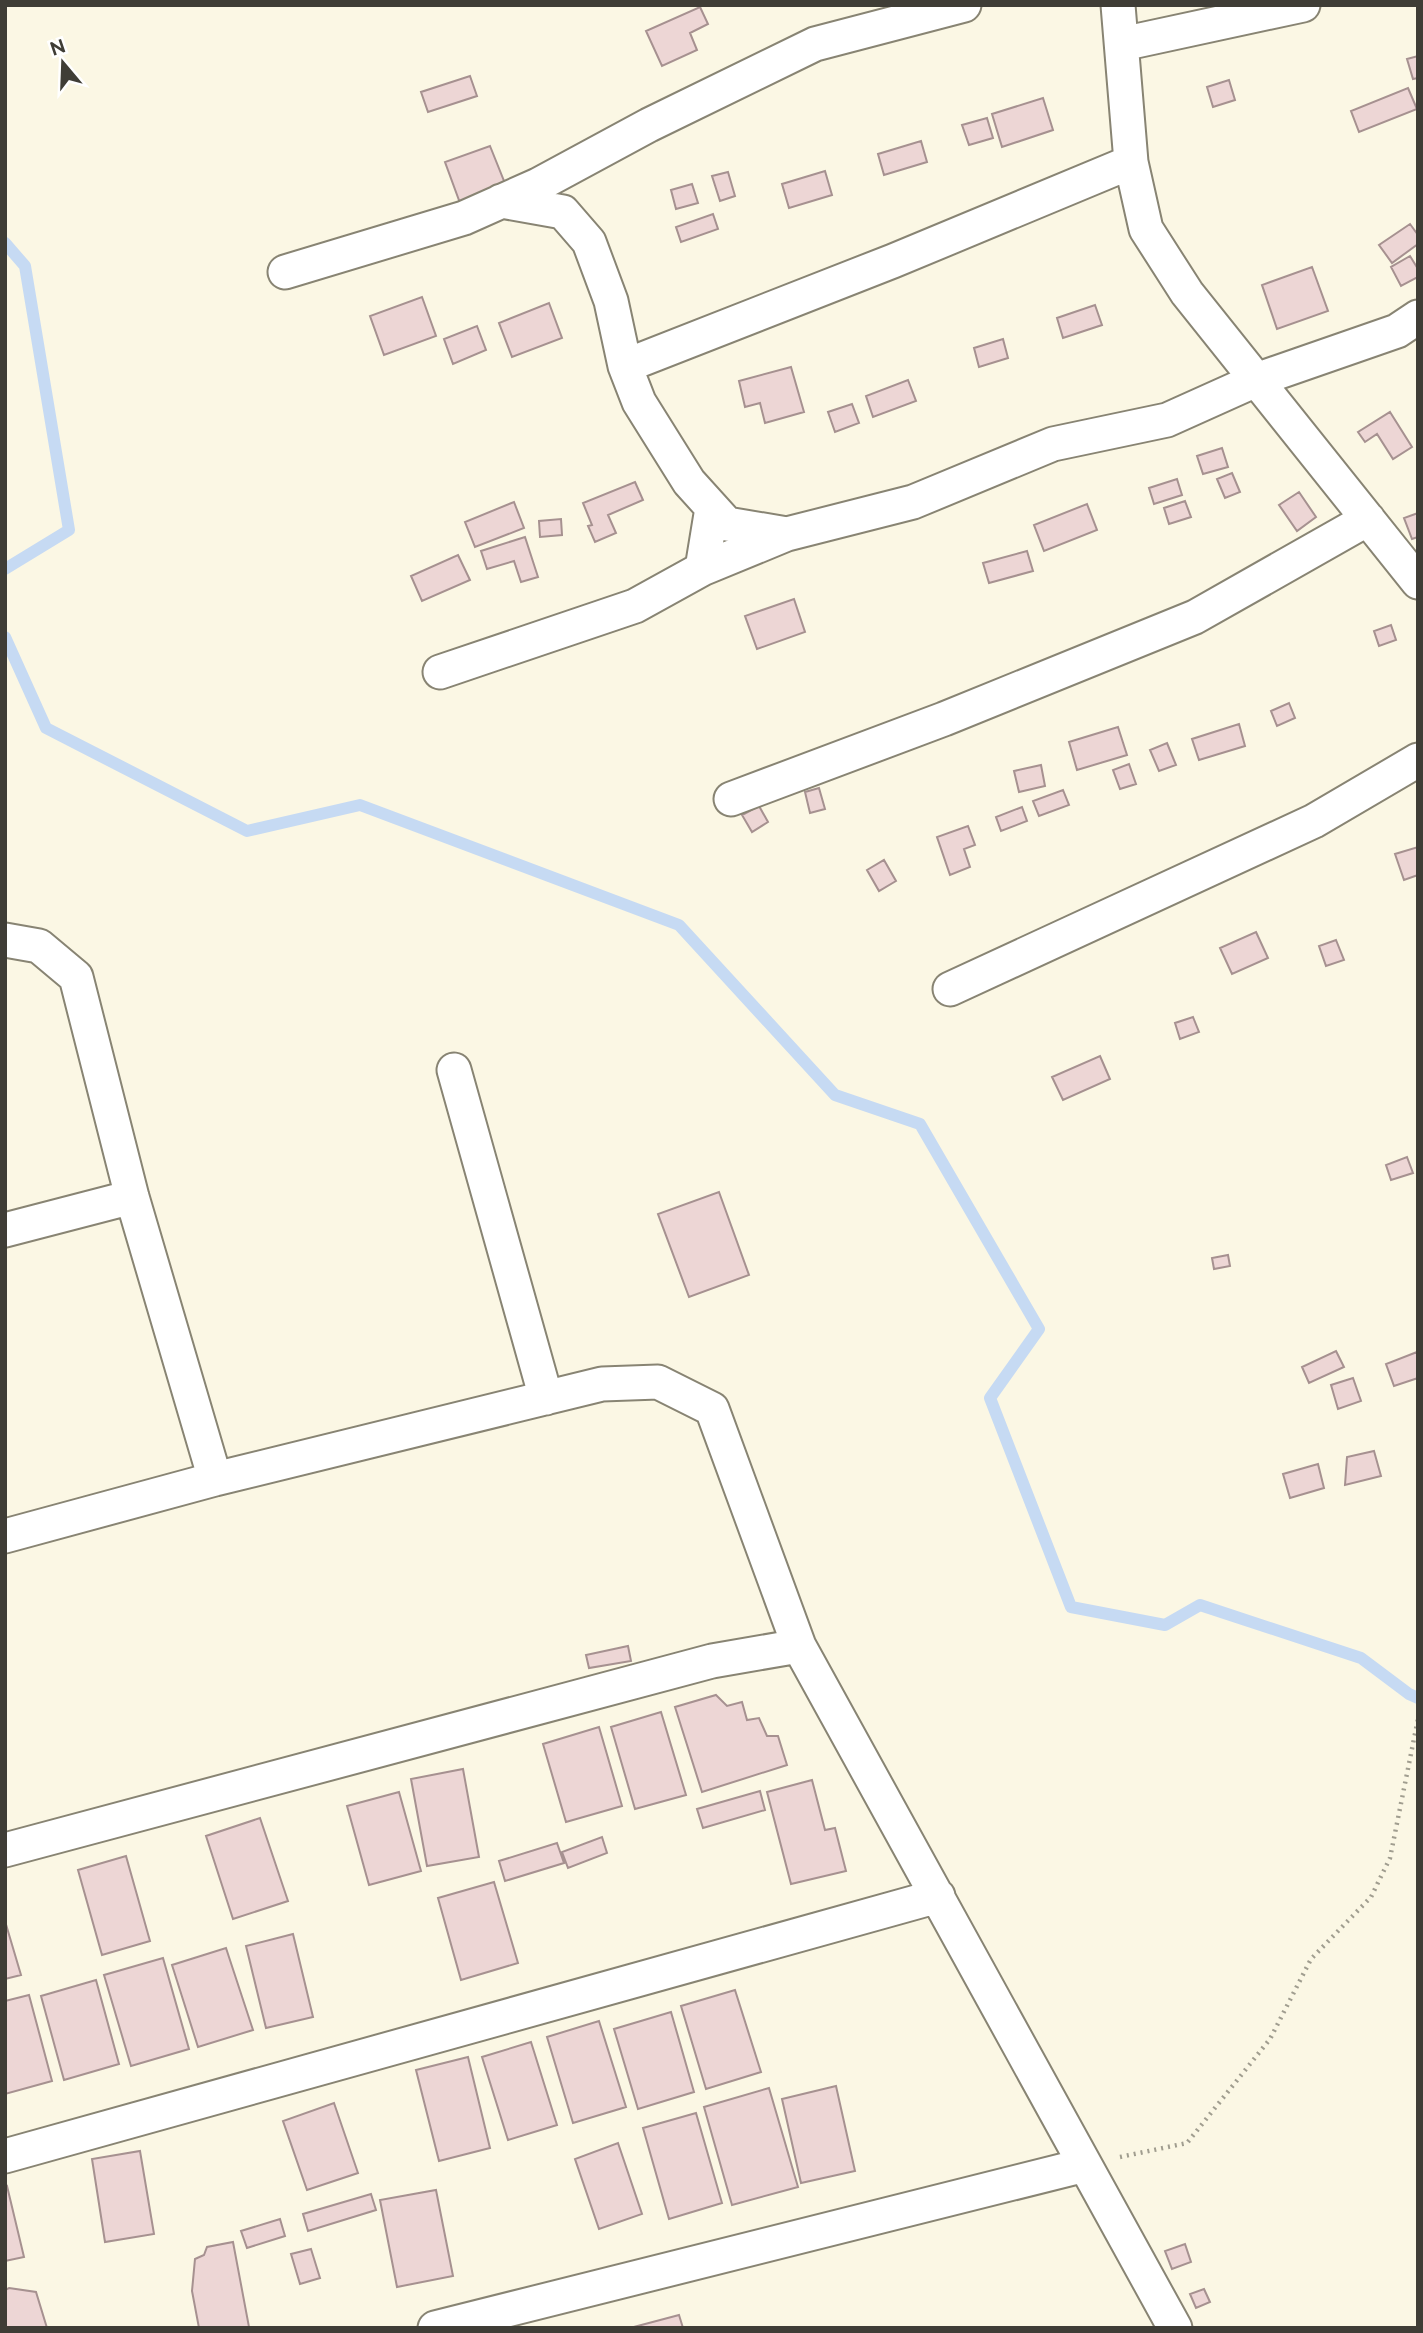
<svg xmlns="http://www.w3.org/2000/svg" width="1423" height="2333" font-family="Raleway,sans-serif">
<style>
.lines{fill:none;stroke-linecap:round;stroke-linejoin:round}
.stream{stroke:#c6daf3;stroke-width:12}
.building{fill:#edd6d5;stroke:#a69190;stroke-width:2}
.street-casing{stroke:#888473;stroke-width:37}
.path{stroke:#a09d8f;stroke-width:4.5;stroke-dasharray:2 5;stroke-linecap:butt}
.street{stroke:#fff;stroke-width:33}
</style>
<rect width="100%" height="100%" fill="#fbf7e4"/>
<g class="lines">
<path class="stream" d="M5 243 25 266 69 530 5 569
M5 637 46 728 247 831 360 805 679 925 835 1095 920 1124 1039 1329 990 1398 1071 1607 1165 1625 1200 1605 1361 1658 1409 1694 1418 1698"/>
</g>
<path class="building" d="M700 7 708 24 690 33 697 50 662 66 646 31Z
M1418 56V78L1413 79 1407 59Z
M470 76 477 96 428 112 421 92Z
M1229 80 1235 100 1213 107 1207 87Z
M1408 88 1417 109 1359 132 1351 111Z
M1043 98 1053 130 1002 147 992 114Z
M987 118 993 138 969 145 962 125Z
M921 141 927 162 884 175 878 154Z
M490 146 506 186 460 203 445 162Z
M825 171 832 195 789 208 782 184Z
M728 172 735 196 720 201 712 176Z
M692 184 698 203 676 209 671 190Z
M713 214 718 229 681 242 676 227Z
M1410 224 1418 235V244L1392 263 1379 245Z
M1410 256 1418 269V277L1401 286 1391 267Z
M1312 267 1328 311 1277 329 1262 285Z
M422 297 436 336 384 355 370 316Z
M549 303 562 338 512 357 499 323Z
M1095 305 1102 325 1063 338 1057 318Z
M477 326 486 350 453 364 444 339Z
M1003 339 1008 358 979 367 974 348Z
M791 367 804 412 765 423 760 403 745 407 739 381Z
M908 380 916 401 873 417 866 396Z
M852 404 859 423 835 432 828 412Z
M1390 412 1412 447 1393 459 1377 434 1365 442 1358 432Z
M1222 448 1228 467 1203 474 1197 456Z
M1232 473 1240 492 1225 498 1217 479Z
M1177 479 1182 495 1154 504 1149 488Z
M635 482 643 500 608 515 616 533 595 542 588 526 592 525 583 503Z
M1299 492 1316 517 1297 531 1279 505Z
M1185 501 1191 517 1169 524 1164 508Z
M514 502 524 528 475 547 465 522Z
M1087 504 1097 530 1044 551 1034 525Z
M1418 513V537L1412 539 1404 518Z
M561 519 562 535 540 537 539 521Z
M525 537 538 577 521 582 514 561 487 569 481 551Z
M1027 551 1033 571 989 583 983 563Z
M458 555 470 580 422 601 411 576Z
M794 599 805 632 757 649 745 616Z
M1391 625 1396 640 1379 646 1374 631Z
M1289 703 1295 718 1277 726 1271 711Z
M1239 724 1245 746 1199 760 1192 739Z
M1118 727 1127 755 1077 770 1069 742Z
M1167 743 1176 765 1159 771 1150 750Z
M1129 764 1136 784 1120 789 1113 770Z
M1041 765 1045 786 1019 792 1014 771Z
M819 788 825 809 810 813 805 792Z
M1063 790 1069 805 1039 816 1033 801Z
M759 806 768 822 752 832 742 815Z
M1022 807 1027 821 1001 831 996 817Z
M968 826 975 845 964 849 970 867 950 875 937 837Z
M1418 847V875L1404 880 1395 854Z
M884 860 896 881 879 891 867 870Z
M1256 932 1268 958 1232 974 1220 948Z
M1336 940 1344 960 1326 966 1319 946Z
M1193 1017 1199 1032 1180 1039 1175 1023Z
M1100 1056 1110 1079 1063 1100 1052 1077Z
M1407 1157 1413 1173 1391 1180 1386 1165Z
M719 1192 749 1275 689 1297 658 1214Z
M1228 1255 1230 1266 1214 1269 1212 1258Z
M1336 1351 1344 1367 1309 1383 1302 1367Z
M1417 1352 1418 1378 1394 1386 1386 1364Z
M1353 1378 1361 1401 1338 1409 1331 1385Z
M1374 1451 1381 1476 1345 1485 1347 1457Z
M1318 1464 1324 1488 1290 1498 1283 1474Z
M628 1646 631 1661 589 1668 586 1655Z
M716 1695 727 1706 742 1702 747 1720 759 1718 767 1736H778L787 1765 702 1792 675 1707Z
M661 1712 686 1795 635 1809 611 1727Z
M599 1727 622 1806 566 1822 543 1744Z
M463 1769 479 1857 427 1866 411 1779Z
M812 1780 825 1830 835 1828 846 1871 791 1884 767 1792Z
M760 1791 765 1810 703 1828 697 1809Z
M399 1792 421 1871 369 1885 347 1806Z
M260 1818 288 1901 233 1919 206 1836Z
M602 1837 607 1853 568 1868 562 1852Z
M557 1843 564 1863 505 1881 499 1861Z
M126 1856 150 1941 102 1955 78 1870Z
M494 1882 518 1963 461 1980 438 1898Z
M5 1921 21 1975 5 1979Z
M293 1934 313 2017 266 2028 246 1946Z
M226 1948 253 2030 198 2047 172 1965Z
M163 1958 189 2049 131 2066 104 1975Z
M96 1980 119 2064 64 2080 41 1996Z
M735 1990 761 2072 706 2089 681 2006Z
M29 1995 52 2081 5 2094V2001Z
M671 2012 694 2092 638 2109 614 2029Z
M599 2021 626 2107 573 2123 547 2037Z
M531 2042 557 2125 508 2140 482 2057Z
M468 2057 490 2148 439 2161 416 2070Z
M836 2086 855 2171 801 2183 782 2099Z
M769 2088 798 2187 732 2205 704 2107Z
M334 2103 358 2173 307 2190 283 2121Z
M696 2113 722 2203 669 2219 643 2128Z
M618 2143 642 2214 599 2229 575 2159Z
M140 2151 154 2234 105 2242 92 2159Z
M7 2186 24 2257 5 2261V2187Z
M436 2190 453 2276 397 2287 380 2200Z
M371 2194 376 2210 308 2231 303 2214Z
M280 2219 285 2236 247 2248 241 2231Z
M233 2242 249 2327 199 2328 192 2291 195 2259 204 2255 207 2247Z
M1185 2244 1191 2262 1172 2269 1165 2251Z
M311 2249 320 2278 300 2284 291 2254Z
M9 2288 36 2292 47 2328H5V2290Z
M1204 2289 1210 2302 1196 2308 1190 2294Z
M679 2315 683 2328H630Z"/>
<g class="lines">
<g class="street-casing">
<path id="street" d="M1118 5 1131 162 1146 229 1187 293 1418 582
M1122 44 1303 5
M501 201 563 212 589 242 611 301 625 366 639 402 689 482 727 524 787 534 913 502 1053 444 1167 420 1256 380 1397 331 1418 317
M285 272 464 218 538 185 649 125 815 44 964 5
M625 366 893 261 1131 162
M702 569 787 534
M440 672 635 606 702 569 712 508
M731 799 944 719 1195 617 1368 519
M5 940 39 946 76 977 132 1197 215 1479
M950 989 1314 821 1418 760
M454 1070 546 1398
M5 1230 132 1197
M5 1536 215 1479 602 1384 658 1382 712 1409 799 1646 1175 2328
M5 1850 712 1661 799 1646
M5 2156 938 1896
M435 2328 1085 2165"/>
</g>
<path class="path" d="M1120 2157 1187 2143 1270 2039 1311 1959 1371 1897 1390 1858 1418 1719"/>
<use href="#street" class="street"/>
</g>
<rect width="1423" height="2333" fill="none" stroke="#3f3d36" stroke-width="14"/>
<g transform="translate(63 63) rotate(341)" stroke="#ffffff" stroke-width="5" paint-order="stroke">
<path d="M0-5L12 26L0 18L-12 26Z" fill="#3f3d36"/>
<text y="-10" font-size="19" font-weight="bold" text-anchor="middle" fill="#3f3d36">N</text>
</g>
</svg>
